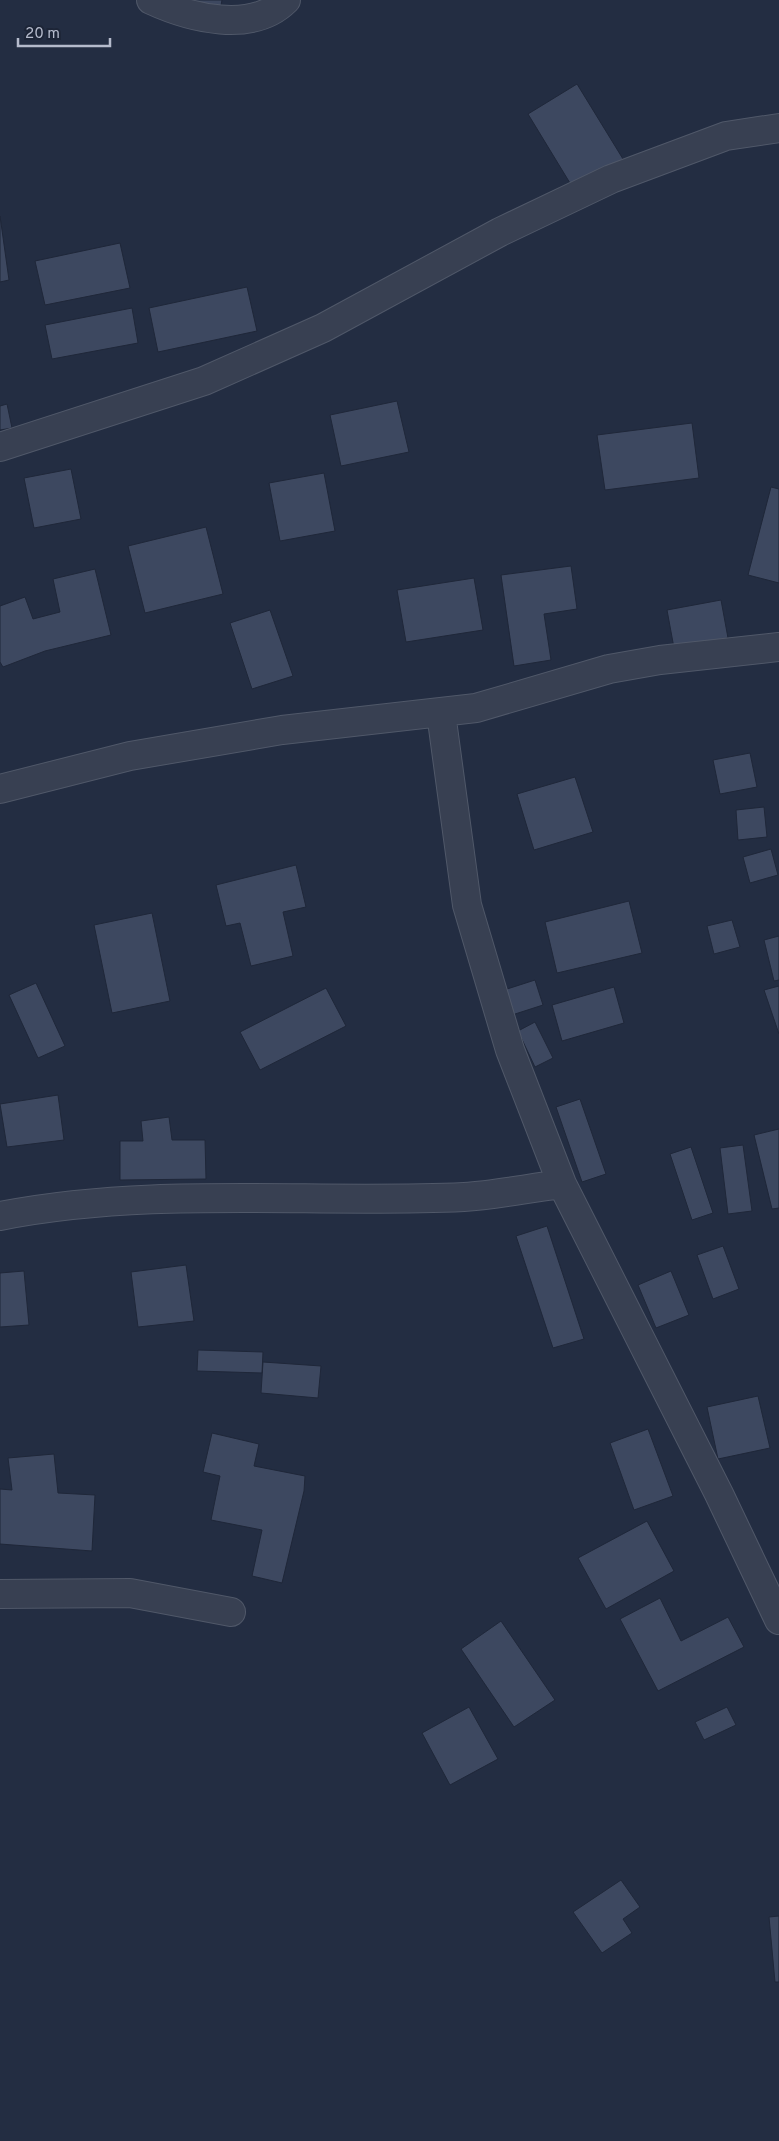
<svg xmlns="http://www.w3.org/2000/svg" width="779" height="2141" font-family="Overpass,sans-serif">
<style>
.building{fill:#3d4860;stroke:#1f2739}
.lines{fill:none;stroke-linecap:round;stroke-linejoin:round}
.minor-casing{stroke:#505869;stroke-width:30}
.minor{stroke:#384052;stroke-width:28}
</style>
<rect width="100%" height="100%" fill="#232d42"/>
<path class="building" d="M168 0H222L220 11Z
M577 84 623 159 573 188 528 114Z
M0 216 9 280 0 282Z
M120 243 130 288 45 305 35 261Z
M247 287 257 331 158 352 149 308Z
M132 308 138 343 52 359 45 325Z
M397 401 409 452 341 466 330 415Z
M7 404 12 428 0 430V406Z
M692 423 699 478 605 490 597 435Z
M71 469 81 519 34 528 24 478Z
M324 473 335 531 280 541 269 483Z
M771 487 779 489V583L748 575Z
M206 527 223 594 145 613 128 546Z
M571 566 577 609 544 614 551 660 514 666 501 575Z
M95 569 111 635 45 651 3 667 0 662V606L25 597 33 619 60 612 53 579Z
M474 578 483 630 406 642 397 590Z
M721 600 728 638 674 648 667 610Z
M270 610 293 676 252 689 230 623Z
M750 753 757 787 720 794 713 760Z
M575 777 593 832 534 850 517 794Z
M764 807 767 837 738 840 736 810Z
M771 849 778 875 750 883 743 857Z
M296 865 306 907 283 912 293 956 251 966 240 923 226 926 216 885Z
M629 901 642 953 557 973 545 922Z
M152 913 170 1001 112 1013 94 925Z
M732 920 740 947 714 954 707 926Z
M779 936V980L774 981 764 940Z
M535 980 543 1005 512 1015 504 990Z
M36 983 65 1046 38 1058 9 995Z
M779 986V1034L764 990Z
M614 987 624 1023 562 1041 552 1005Z
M326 988 346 1026 260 1070 240 1032Z
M535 1022 553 1058 535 1067 518 1031Z
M58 1095 64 1140 7 1147 0 1104Z
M580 1099 606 1174 582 1182 556 1107Z
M169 1117 172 1140H205L206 1179 120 1180V1141H143L141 1121Z
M779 1129V1208L772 1209 754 1135Z
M743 1145 752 1211 728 1214 720 1148Z
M691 1147 713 1213 692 1220 670 1154Z
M547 1226 584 1339 553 1348 516 1236Z
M723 1246 739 1289 713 1299 697 1255Z
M186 1265 194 1321 138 1327 131 1272Z
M24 1271 29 1325 0 1327V1273Z
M671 1271 689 1315 656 1328 638 1285Z
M198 1350 263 1352 262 1373 197 1371Z
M263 1362 321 1366 318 1398 261 1393Z
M758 1396 770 1448 718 1459 707 1407Z
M648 1429 673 1496 634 1510 610 1443Z
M212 1433 259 1444 254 1466 305 1476 304 1491 282 1583 252 1576 262 1530 211 1520 220 1476 203 1472Z
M54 1454 58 1493 95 1495 92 1551 0 1544V1489L12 1490 8 1458Z
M647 1521 674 1571 606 1609 578 1558Z
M660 1598 681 1641 728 1617 744 1647 658 1691 620 1619Z
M501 1621 555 1700 514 1727 461 1649Z
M469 1707 498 1759 450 1785 422 1733Z
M727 1707 736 1725 704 1740 695 1722Z
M621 1880 640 1907 623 1919 632 1933 602 1953 573 1912Z
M779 1916V1982H775L769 1917Z"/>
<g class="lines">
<g class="minor-casing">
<path id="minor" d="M151 0C190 18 252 34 286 0
M0 447 204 381 323 328 500 232 611 179 726 136 779 128
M441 713 467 905 510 1050 562 1184 719 1494 779 1620
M0 789 130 756 282 730 476 708 609 669 660 660 779 647
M0 1216C153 1186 310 1204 464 1197 496 1195 529 1188 562 1184
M0 1594 130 1593 231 1612"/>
</g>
<use href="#minor" class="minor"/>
</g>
<path d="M18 38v8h92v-8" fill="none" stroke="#b5bbcc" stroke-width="2.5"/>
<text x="25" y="38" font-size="15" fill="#b5bbcc" stroke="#1d2537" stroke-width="4" paint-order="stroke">20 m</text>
</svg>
